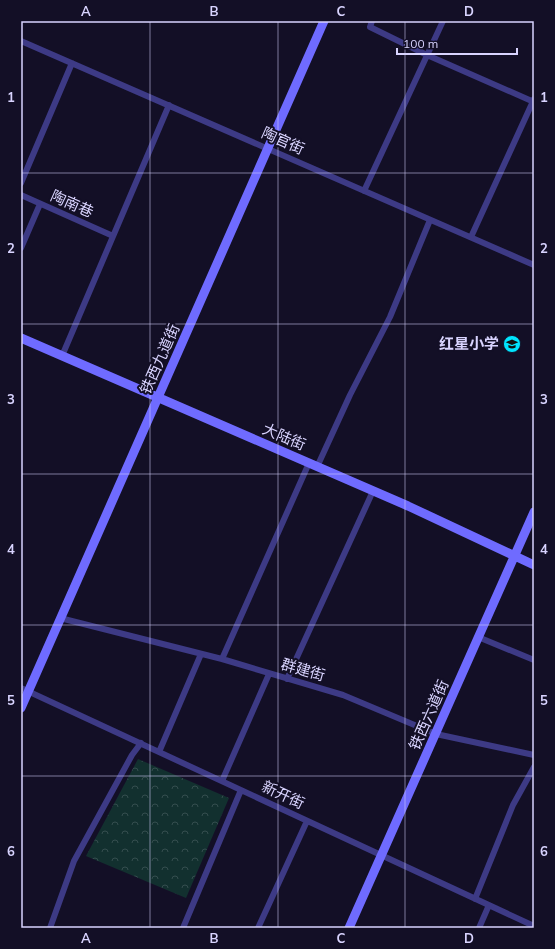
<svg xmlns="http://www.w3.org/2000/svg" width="555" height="949" font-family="Mulish,'Noto Sans SC',sans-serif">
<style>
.park{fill:url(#park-crowns)}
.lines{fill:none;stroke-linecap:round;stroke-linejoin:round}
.street{stroke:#3d3a85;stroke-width:6}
.secondary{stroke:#6f6bff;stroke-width:9}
.grid{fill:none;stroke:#d9d4ff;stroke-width:1;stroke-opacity:0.55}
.labels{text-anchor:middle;stroke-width:4;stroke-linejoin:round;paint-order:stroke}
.street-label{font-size:15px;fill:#d9d4ff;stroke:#130f26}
.poi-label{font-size:15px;font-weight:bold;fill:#d9d4ff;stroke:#130f26;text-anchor:end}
.neatline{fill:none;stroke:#d9d4ff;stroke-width:1.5}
.grid-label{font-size:13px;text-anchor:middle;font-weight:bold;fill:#d9d4ff}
</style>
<defs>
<pattern id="park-crowns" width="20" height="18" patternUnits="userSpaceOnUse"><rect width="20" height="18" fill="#12302f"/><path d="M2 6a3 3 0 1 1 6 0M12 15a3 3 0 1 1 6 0" fill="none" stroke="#344d4e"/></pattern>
</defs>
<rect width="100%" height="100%" fill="#130f26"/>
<path class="park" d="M138 759 229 798 186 898 86 856Z"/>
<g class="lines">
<path class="street" d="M372 21 370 27 427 55 534 102
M21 41 534 265
M21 183 72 63
M364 191 443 21
M21 195 113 236
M471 237 534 99
M21 248 40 204
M62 356 169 105
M317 467 350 395 390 317 430 220
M60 618 222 659 343 695 436 734 534 755
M478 637 534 660
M222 659 309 463
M287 679 373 491
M21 688 534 926
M159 752 201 654
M222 781 269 674
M475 899 513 805 534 767
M50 928 74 861 132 755 141 743
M183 928 241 790
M258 928 307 821
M479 928 489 905"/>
<path class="secondary" d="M21 338 408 506 534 565
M21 708 324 21
M349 928 534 512"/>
</g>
<path class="grid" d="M150 21V928M278 21V928M405 21V928M21 173H534M21 324H534M21 474H534M21 625H534M21 776H534"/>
<defs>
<g id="school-disc" transform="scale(0.9)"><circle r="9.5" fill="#00e5ff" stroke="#130f26"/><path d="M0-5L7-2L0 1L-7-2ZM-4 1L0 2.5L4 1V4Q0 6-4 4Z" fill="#111"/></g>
</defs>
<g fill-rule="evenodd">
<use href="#school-disc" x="512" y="344"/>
</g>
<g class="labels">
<g class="street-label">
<text transform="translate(283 141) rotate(24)" y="5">陶官街</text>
<text transform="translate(72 204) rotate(24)" y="5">陶南巷</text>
<text transform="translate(160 359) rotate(-66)" y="5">铁西九道街</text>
<text transform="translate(284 437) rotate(23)" y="5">大陆街</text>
<text transform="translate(303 670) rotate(16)" y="5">群建街</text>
<text transform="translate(429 715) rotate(-66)" y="5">铁西六道街</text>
<text transform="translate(283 795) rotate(25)" y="5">新开街</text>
</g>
<g class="poi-label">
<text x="499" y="349">红星小学</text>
</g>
</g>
<rect width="555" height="949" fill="none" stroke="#130f26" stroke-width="44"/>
<path d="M397 48v6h120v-6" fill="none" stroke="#d9d4ff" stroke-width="2"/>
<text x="403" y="48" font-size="12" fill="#d9d4ff" stroke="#130f26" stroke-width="3" paint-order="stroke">100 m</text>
<rect x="22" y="22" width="511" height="905" class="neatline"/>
<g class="grid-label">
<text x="86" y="16">A</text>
<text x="214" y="16">B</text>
<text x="341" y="16">C</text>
<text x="469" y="16">D</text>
<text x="11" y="102">1</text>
<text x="544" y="102">1</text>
<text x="11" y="253">2</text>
<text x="544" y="253">2</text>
<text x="11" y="404">3</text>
<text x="544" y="404">3</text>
<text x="11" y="554">4</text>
<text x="544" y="554">4</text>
<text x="11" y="705">5</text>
<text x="544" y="705">5</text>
<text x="11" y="856">6</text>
<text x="544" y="856">6</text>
<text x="86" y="943">A</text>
<text x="214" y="943">B</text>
<text x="341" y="943">C</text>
<text x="469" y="943">D</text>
</g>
</svg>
